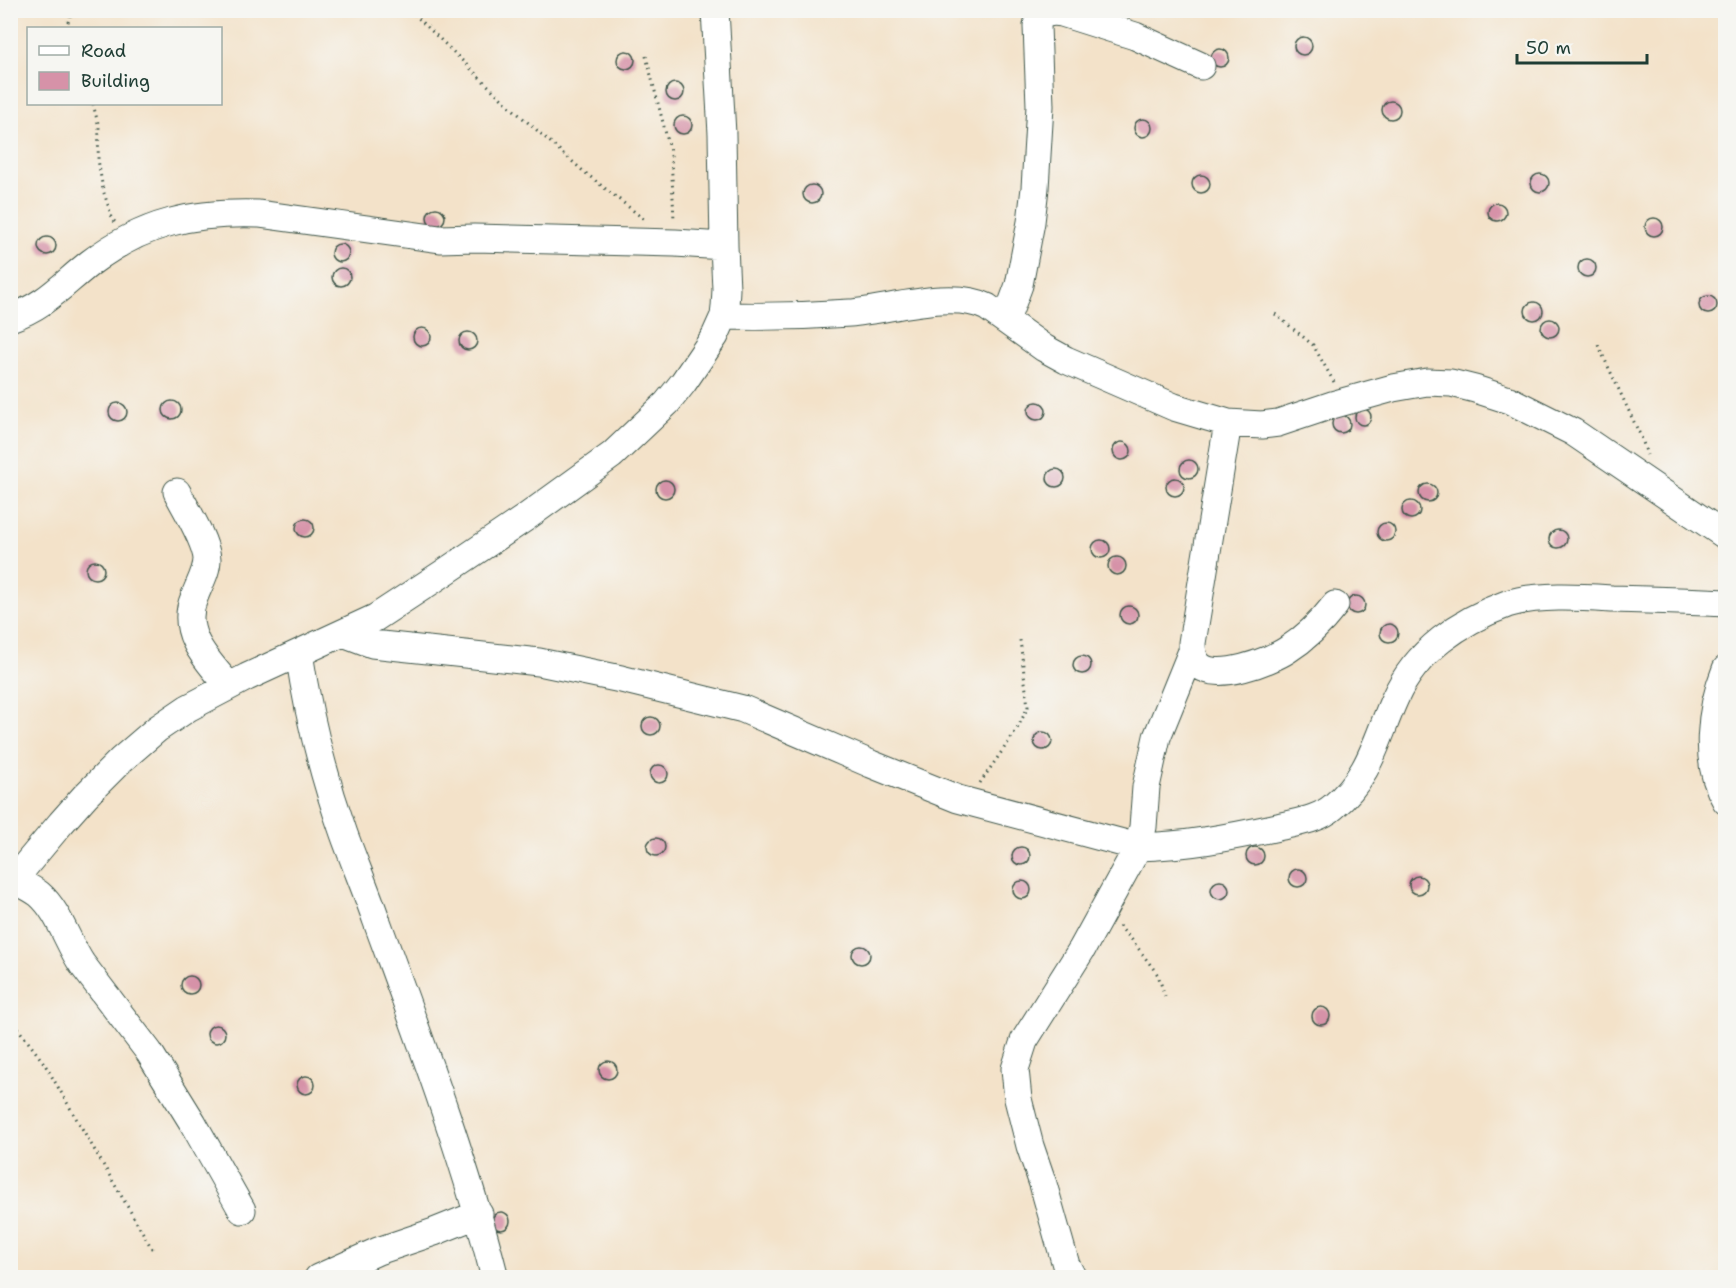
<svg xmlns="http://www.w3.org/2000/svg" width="1736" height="1288" font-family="'Shantell Sans',sans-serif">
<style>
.building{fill:#d692a8}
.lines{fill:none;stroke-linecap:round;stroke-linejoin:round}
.minor-casing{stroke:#3f564a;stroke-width:29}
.path{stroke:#3f564a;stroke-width:3;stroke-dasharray:1.5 4.5;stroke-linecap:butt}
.minor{stroke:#fff;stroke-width:27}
</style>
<rect width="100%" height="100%" fill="#f6f6f2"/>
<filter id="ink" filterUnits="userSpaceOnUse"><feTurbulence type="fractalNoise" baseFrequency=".0167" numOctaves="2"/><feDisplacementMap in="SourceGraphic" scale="12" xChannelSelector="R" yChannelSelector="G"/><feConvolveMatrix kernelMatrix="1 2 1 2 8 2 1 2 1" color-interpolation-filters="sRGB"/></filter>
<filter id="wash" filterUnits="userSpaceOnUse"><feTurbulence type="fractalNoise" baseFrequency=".008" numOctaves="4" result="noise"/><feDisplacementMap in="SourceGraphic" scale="24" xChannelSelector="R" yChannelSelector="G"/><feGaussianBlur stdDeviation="1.35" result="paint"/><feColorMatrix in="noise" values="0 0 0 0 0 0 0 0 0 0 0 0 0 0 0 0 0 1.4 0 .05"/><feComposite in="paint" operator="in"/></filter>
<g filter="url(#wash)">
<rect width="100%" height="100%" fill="#f3e2c9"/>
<g id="blocks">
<path class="building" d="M1294 46a9 9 0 1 1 18 0a9 9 0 1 1-18 0Z
M1211 58a9 9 0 1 1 18 0a9 9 0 1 1-18 0Z
M617 60a9 9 0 1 1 18 0a9 9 0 1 1-18 0Z
M666 92a9 9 0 1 1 18 0a9 9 0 1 1-18 0Z
M1382 110a9 9 0 1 1 18 0a9 9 0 1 1-18 0Z
M674 125a9 9 0 1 1 18 0a9 9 0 1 1-18 0Z
M1134 128a9 9 0 1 1 18 0a9 9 0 1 1-18 0Z
M1531 183a9 9 0 1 1 18 0a9 9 0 1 1-18 0Z
M1192 184a9 9 0 1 1 18 0a9 9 0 1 1-18 0Z
M803 194a9 9 0 1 1 18 0a9 9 0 1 1-18 0Z
M1488 212a9 9 0 1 1 18 0a9 9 0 1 1-18 0Z
M427 217a9 9 0 1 1 18 0a9 9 0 1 1-18 0Z
M1645 227a9 9 0 1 1 18 0a9 9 0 1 1-18 0Z
M38 246a9 9 0 1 1 18 0a9 9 0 1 1-18 0Z
M331 253a9 9 0 1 1 18 0a9 9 0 1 1-18 0Z
M1578 268a9 9 0 1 1 18 0a9 9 0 1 1-18 0Z
M332 277a9 9 0 1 1 18 0a9 9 0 1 1-18 0Z
M1699 305a9 9 0 1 1 18 0a9 9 0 1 1-18 0Z
M1525 311a9 9 0 1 1 18 0a9 9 0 1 1-18 0Z
M1541 328a9 9 0 1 1 18 0a9 9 0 1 1-18 0Z
M413 337a9 9 0 1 1 18 0a9 9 0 1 1-18 0Z
M459 341a9 9 0 1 1 18 0a9 9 0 1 1-18 0Z
M163 410a9 9 0 1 1 18 0a9 9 0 1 1-18 0Z
M1028 411a9 9 0 1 1 18 0a9 9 0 1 1-18 0Z
M109 412a9 9 0 1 1 18 0a9 9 0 1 1-18 0Z
M1355 417a8 8 0 1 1 16 0a8 8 0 1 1-16 0Z
M1332 424a9 9 0 1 1 18 0a9 9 0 1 1-18 0Z
M1113 451a9 9 0 1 1 18 0a9 9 0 1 1-18 0Z
M1180 469a9 9 0 1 1 18 0a9 9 0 1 1-18 0Z
M1047 478a9 9 0 1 1 18 0a9 9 0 1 1-18 0Z
M1166 487a9 9 0 1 1 18 0a9 9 0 1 1-18 0Z
M656 489a9 9 0 1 1 18 0a9 9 0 1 1-18 0Z
M1419 493a9 9 0 1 1 18 0a9 9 0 1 1-18 0Z
M1402 510a9 9 0 1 1 18 0a9 9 0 1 1-18 0Z
M296 528a9 9 0 1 1 18 0a9 9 0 1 1-18 0Z
M1377 532a9 9 0 1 1 18 0a9 9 0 1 1-18 0Z
M1549 539a9 9 0 1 1 18 0a9 9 0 1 1-18 0Z
M1092 549a9 9 0 1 1 18 0a9 9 0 1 1-18 0Z
M1108 566a9 9 0 1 1 18 0a9 9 0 1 1-18 0Z
M86 570a9 9 0 1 1 18 0a9 9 0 1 1-18 0Z
M1347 605a9 9 0 1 1 18 0a9 9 0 1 1-18 0Z
M1120 615a9 9 0 1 1 18 0a9 9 0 1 1-18 0Z
M1380 633a9 9 0 1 1 18 0a9 9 0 1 1-18 0Z
M1073 665a9 9 0 1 1 18 0a9 9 0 1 1-18 0Z
M642 726a9 9 0 1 1 18 0a9 9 0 1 1-18 0Z
M1034 741a9 9 0 1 1 18 0a9 9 0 1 1-18 0Z
M650 774a9 9 0 1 1 18 0a9 9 0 1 1-18 0Z
M647 847a9 9 0 1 1 18 0a9 9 0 1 1-18 0Z
M1012 856a9 9 0 1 1 18 0a9 9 0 1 1-18 0Z
M1246 856a9 9 0 1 1 18 0a9 9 0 1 1-18 0Z
M1289 878a9 9 0 1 1 18 0a9 9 0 1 1-18 0Z
M1409 885a9 9 0 1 1 18 0a9 9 0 1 1-18 0Z
M1211 890a9 9 0 1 1 18 0a9 9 0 1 1-18 0Z
M1013 890a9 9 0 1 1 18 0a9 9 0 1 1-18 0Z
M852 955a9 9 0 1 1 18 0a9 9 0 1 1-18 0Z
M181 985a9 9 0 1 1 18 0a9 9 0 1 1-18 0Z
M1312 1016a9 9 0 1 1 18 0a9 9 0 1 1-18 0Z
M207 1034a9 9 0 1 1 18 0a9 9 0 1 1-18 0Z
M599 1070a9 9 0 1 1 18 0a9 9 0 1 1-18 0Z
M297 1085a9 9 0 1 1 18 0a9 9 0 1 1-18 0Z
M492 1221a9 9 0 1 1 18 0a9 9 0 1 1-18 0Z"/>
</g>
</g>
<g filter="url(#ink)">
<use href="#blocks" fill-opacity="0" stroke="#3f564a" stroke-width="1.5"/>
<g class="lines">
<g class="minor-casing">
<path id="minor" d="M724 316C766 317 808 316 850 313 888 310 952 289 987 307L1044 348 1066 360 1174 407 1228 423 1262 425 1278 423 1332 405 1393 388 1427 382 1451 383 1475 389 1509 400 1573 432 1726 536
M10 318C45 306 62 285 90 263 144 222 193 212 259 214L440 239 474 238 675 243 724 246
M1006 320 1019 285 1031 222 1035 188 1040 106 1037 26C1039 13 1050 11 1062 13L1135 36 1201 66
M1228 423 1192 643C1192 651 1193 659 1199 665 1216 682 1270 661 1287 650 1306 638 1321 623 1335 605
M177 492C186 509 206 541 207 559 207 572 198 586 194 598 179 633 208 661 229 686
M343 633 372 644 539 662 621 679 743 709 871 764 958 799 1138 847C1185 846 1232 837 1278 827 1297 822 1318 820 1333 807 1371 775 1376 740 1395 698 1416 651 1460 621 1507 604 1537 594 1581 597 1612 599 1650 600 1688 601 1726 603
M299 653C308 714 323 775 344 834 354 862 366 890 376 919 419 1037 464 1155 495 1278
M1726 669C1710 709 1703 763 1726 801
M14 880C22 884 31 888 39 894 59 911 67 942 82 964L149 1052 193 1123 242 1210
M10 884 61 823 85 796 121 760 157 729 188 708 247 677 375 618 442 574 525 518 612 455 667 403 683 383 715 336 724 316 725 307 726 289 724 246 722 134 715 10
M318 1278 378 1251 434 1232 479 1214
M1073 1278 1066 1265 1043 1184 1030 1146 1018 1099 1015 1069 1024 1041 1082 949 1138 847 1143 827 1146 787 1157 737 1192 651"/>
</g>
<path class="path" d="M410 10 506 103 583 171 645 220
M66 28 72 10
M646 56 671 154 674 220
M93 104 99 127 98 159 103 190 113 220 116 223
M1275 314 1313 345 1334 382
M1598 345 1642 439 1647 455
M980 783 1016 731 1028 707 1020 640
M1119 926 1132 940 1158 975 1165 996
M10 1018 44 1063 154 1252"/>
<use href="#minor" class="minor"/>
</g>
</g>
<rect width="1736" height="1288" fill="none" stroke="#f6f6f2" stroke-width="36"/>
<rect x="27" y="27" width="195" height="78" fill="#f6f6f2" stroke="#a0aca6" stroke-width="1.5"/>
<rect x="39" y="46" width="30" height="9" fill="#ffffff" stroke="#a0aca6" stroke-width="1.5"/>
<text x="81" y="57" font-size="18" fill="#1f3d34">Road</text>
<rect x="39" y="72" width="30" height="18" fill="#d692a8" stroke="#a0aca6" stroke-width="1.5"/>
<text x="81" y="87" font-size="18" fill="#1f3d34">Building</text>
<path d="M1517 54v9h130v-9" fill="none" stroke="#1f3d34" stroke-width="3"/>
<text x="1526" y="54" font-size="18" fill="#1f3d34" stroke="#f6f6f2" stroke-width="4.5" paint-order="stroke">50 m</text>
</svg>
